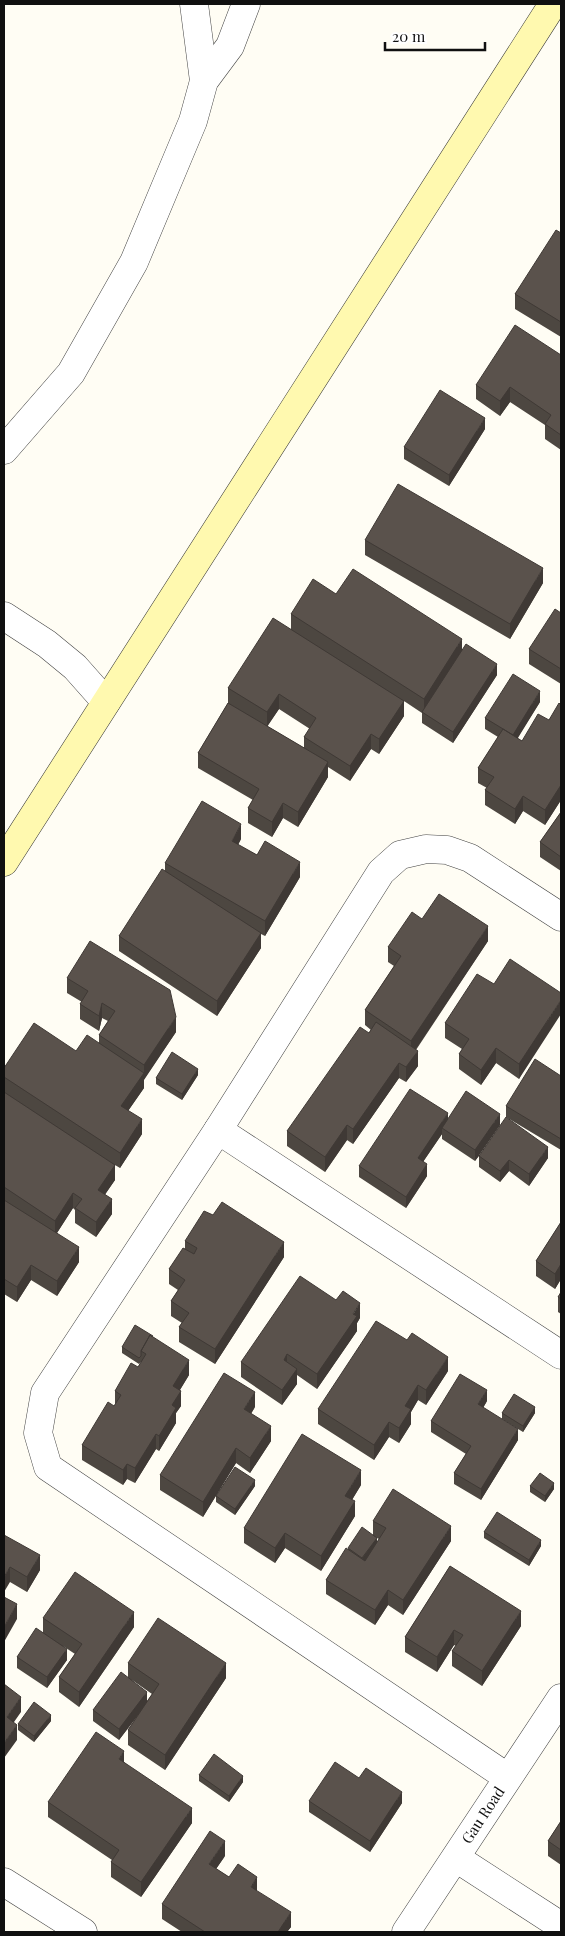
<svg xmlns="http://www.w3.org/2000/svg" width="565" height="1936" font-family="'Playfair Display',serif">
<style>
.lines{fill:none;stroke-linecap:round;stroke-linejoin:round}
.minor-casing{stroke:#434343;stroke-width:29}
.secondary-casing{stroke:#323232;stroke-width:29}
.minor{stroke:#fff;stroke-width:28}
.secondary{stroke:#fff9af;stroke-width:28}
.wall{fill:#4d4741;fill-rule:evenodd}
.shaded-wall{fill:#3f3935}
.building{fill:#5a524c;stroke:#3f3935}
.labels{text-anchor:middle;stroke-width:5;stroke-linejoin:round;paint-order:stroke}
.street-label{font-size:15px;fill:#101010;stroke:#fff}
</style>
<rect width="100%" height="100%" fill="#fffdf4"/>
<g class="lines">
<g class="minor-casing">
<g id="minor">
<path d="M194 4 204 81"/>
<path d="M4 450 71 373 134 262 193 121 204 81 230 46 246 4"/>
<path d="M4 616 47 644 75 667 106 702"/>
<path d="M218 1130 561 1355"/>
<path d="M507 1777 48 1467 38 1433 45 1393 218 1130 381 872 400 855 426 849 447 850 470 858 561 917"/>
<path d="M456 1858 561 1926"/>
<path d="M4 1882 83 1932"/>
<path id="s1" d="M406 1932 561 1698"/>
</g>
</g>
<g class="secondary-casing">
<path id="secondary" d="M4 862 553 4"/>
</g>
<use href="#minor" class="minor"/>
<use href="#secondary" class="secondary"/>
</g>
<path class="wall" d="M561 233V337L515 309V294Z
M561 355V450L545 439V425L510 402 500 416 476 399V385Z
M485 429 449 486 404 459V447Z
M365 540 543 583 510 639 365 555Z
M336 594 462 649 497 675 453 743 422 723V713L404 701V716L379 754 371 749 350 781 328 767V777L298 827 283 818 272 837 248 823V808L253 800 198 768V753L228 703V688L291 629V614ZM279 709 310 729 304 737V748L267 726Z
M561 613V684L529 664V649Z
M540 702 517 738 522 741 549 720 561 705V800L545 825 523 811 515 824 485 805V790L487 788 478 783V768L498 737 485 729V718Z
M561 812V871L540 857V842Z
M241 839 238 845 257 855 300 877 265 936 261 934V948L217 1016 119 951V936L165 871V863Z
M422 919 488 941 416 1050 418 1066 406 1082 399 1078 353 1144 347 1140 325 1172 287 1146V1131L371 1030 365 1025V1010L394 966 388 962V947Z
M67 978 176 1032 144 1079V1088L128 1111 142 1134 120 1168 115 1165V1180L105 1194 112 1214 96 1237 75 1223V1210L73 1208 57 1233 79 1262 57 1296 31 1280 17 1302 4 1294V1068L76 1051 99 1043V1035L108 1021 102 1018 99 1031 80 1019V1004L82 1002 67 993Z
M494 984 561 993 519 1079 496 1063 481 1085 459 1069V1054L462 1049 445 1038V1023Z
M198 1075 182 1100 156 1084V1078Z
M561 1076V1150L506 1117V1106Z
M448 1119 500 1125 479 1155 548 1158 529 1186 509 1171 500 1182 479 1167V1156L475 1161 442 1139V1134L423 1162 427 1176 406 1208 359 1177V1166Z
M561 1222V1279L555 1289 536 1276V1261Z
M185 1241 284 1257 215 1364 179 1342V1327L182 1323 171 1316V1301L178 1290 169 1284V1269L185 1248Z
M561 1292V1314L558 1312V1297Z
M360 1318 357 1323V1331L317 1389 297 1375V1384L282 1405 241 1377V1362Z
M153 1337 189 1375 180 1390 181 1406 176 1413V1423L159 1451 156 1449 135 1483 127 1479 123 1485 82 1460V1445L115 1405V1391L138 1367 141 1363V1362L139 1364 122 1353V1347Z
M448 1371 426 1405 418 1400 411 1412V1424L399 1443 389 1437 374 1460 318 1424V1409Z
M487 1401 483 1408 518 1440 481 1500 454 1484V1473L466 1454 431 1432V1421Z
M255 1407 251 1414 271 1441 250 1473 236 1463 203 1517 160 1490V1475Z
M502 1413H535L523 1432 502 1419Z
M361 1485 352 1500 355 1516 321 1571 285 1548 275 1563 244 1543V1528Z
M255 1486 235 1515 216 1502V1496Z
M530 1486 554 1489 545 1502 530 1492Z
M373 1521 451 1541 403 1615 388 1605 375 1625 326 1594V1580L348 1549 373 1536ZM375 1537 379 1539 377 1542Z
M484 1532 541 1546 529 1566 484 1538Z
M4 1535 40 1570 27 1592 10 1582Z
M450 1566 521 1626 482 1686 452 1666V1651L456 1646 454 1645 437 1672 405 1652V1637Z
M43 1618 134 1627 79 1707 59 1692V1677L75 1654 63 1646 67 1660 47 1688 17 1668V1657L43 1632Z
M128 1663 226 1678 165 1770 128 1745V1730L139 1714 119 1740 93 1721V1710L128 1678ZM132 1680 152 1694 147 1701Z
M51 1721 34 1742 18 1730V1724Z
M124 1762 192 1823 141 1897 111 1877V1862L112 1860 48 1817V1802Z
M199 1775 243 1782 229 1802 199 1781Z
M359 1778 402 1803 370 1852 309 1812V1801Z
M561 1821V1865L548 1856V1841Z
M225 1856 216 1869 229 1877 291 1927 287 1932H182L162 1919V1904Z"/>
<path class="shaded-wall" d="M510 387V402L500 416V401Z
M485 418V429L449 486V475Z
M543 568V583L510 639V624Z
M462 639V654L424 714V699Z
M497 664V675L453 743V732Z
M540 691V702L513 746V735Z
M279 694V709L267 727V712Z
M404 701V716L379 754V739Z
M371 734V749L350 781V766Z
M328 762V777L298 827V812Z
M561 785V800L545 825V810Z
M523 796V811L515 824V809Z
M283 803V818L272 837V822Z
M241 824V839L232 856V841Z
M300 862V877L265 936V921Z
M488 926V941L411 1056V1041Z
M261 933V948L217 1016V1001Z
M561 1000V1014L519 1079V1064Z
M102 1003V1018L99 1031V1016Z
M176 1017V1032L144 1080V1065Z
M496 1048V1063L481 1085V1070Z
M418 1051V1066L406 1082V1067Z
M399 1063V1078L353 1144V1129Z
M198 1069V1075L182 1100V1094Z
M144 1073V1088L121 1121V1106Z
M448 1113V1124L442 1128V1134L418 1169V1158Z
M500 1114V1125L475 1161V1150Z
M142 1119V1134L120 1168V1153Z
M347 1125V1140L325 1172V1157Z
M548 1147V1158L529 1186V1174Z
M509 1160V1171L500 1182V1171Z
M427 1164V1176L406 1208V1197Z
M115 1165V1180L98 1205V1190Z
M73 1193V1208L55 1236V1221Z
M112 1199V1214L96 1237V1222Z
M284 1242V1257L215 1364V1349Z
M79 1247V1262L57 1296V1281Z
M561 1264V1279L555 1289V1274Z
M31 1265V1280L17 1302V1287Z
M360 1303V1318L357 1323V1331L317 1389V1374Z
M287 1354V1369L284 1360Z
M448 1357V1371L426 1405V1390Z
M189 1360V1375L173 1401V1386Z
M297 1369V1384L282 1405V1390Z
M418 1385V1400L411 1412V1424L399 1443V1428L405 1406Z
M487 1390V1401L478 1416V1404Z
M181 1391V1406L176 1413V1423L159 1451V1436L172 1405Z
M255 1392V1407L244 1424V1409Z
M535 1407V1413L523 1432V1426Z
M389 1422V1437L374 1460V1445Z
M271 1426V1441L250 1473V1458Z
M518 1429V1440L481 1500V1489Z
M156 1434V1449L135 1483V1468Z
M236 1448V1463L203 1517V1502Z
M127 1464V1479L123 1485V1470Z
M361 1470V1485L345 1511V1496Z
M255 1480V1486L235 1515V1509Z
M554 1483V1489L545 1502V1496Z
M355 1501V1516L321 1571V1556Z
M451 1526V1541L403 1615V1600Z
M285 1533V1548L275 1563V1548Z
M377 1538V1544L362 1565V1559Z
M541 1540V1546L529 1566V1560Z
M40 1555V1570L27 1592V1577Z
M10 1567V1582L4 1592V1577Z
M388 1590V1605L375 1625V1610Z
M17 1604V1619L4 1642V1627Z
M521 1611V1626L482 1686V1671Z
M134 1612V1627L79 1707V1692Z
M454 1630V1645L437 1672V1657Z
M67 1649V1660L47 1688V1677Z
M226 1663V1678L165 1770V1755Z
M147 1692V1703L119 1740V1729Z
M21 1697V1712L7 1732V1717Z
M51 1715V1721L34 1742V1736Z
M17 1725V1740L4 1758V1743Z
M124 1751V1766L119 1759Z
M243 1776V1782L229 1802V1796Z
M402 1792V1803L370 1852V1841Z
M192 1808V1823L141 1897V1882Z
M225 1841V1856L209 1879V1864Z
M257 1877V1892L251 1887Z
M291 1912V1927L287 1932H278Z"/>
<path class="building" d="M556 230 561 233V322L515 294Z
M515 325 561 355V435L545 424 551 415 510 387 500 401 476 385Z
M440 390 485 418 449 475 404 447Z
M398 484 543 568 510 624 365 540Z
M353 569 462 639 424 699 291 614 313 579 336 594Z
M555 609 561 613V669L529 649Z
M273 618 404 701 379 739 371 734 350 766 304 737 316 718 279 694 267 712 228 688Z
M466 644 497 664 453 732 422 712Z
M513 674 540 691 513 735 485 718Z
M228 703 328 762 298 812 283 803 272 822 248 808 259 789 198 753Z
M559 703 561 705V785L545 810 523 796 515 809 485 790 494 777 478 768 503 729 522 741 538 714 549 720Z
M202 801 241 824 232 841 257 855 265 841 300 862 265 921 165 863Z
M561 812V857L540 842Z
M162 869 261 933 217 1001 119 936Z
M439 894 488 926 411 1041 365 1010 401 956 388 947 412 912 422 919Z
M90 941 170 990 176 1017 144 1065 99 1035 115 1011 102 1003 99 1016 80 1004 88 991 67 978Z
M510 959 561 993V1000L519 1064 496 1048 481 1070 459 1054 469 1039 445 1023 477 974 494 984Z
M376 1022 418 1051 406 1067 399 1063 353 1129 347 1125 325 1157 287 1131 360 1027 369 1033Z
M34 1023 76 1051 87 1035 144 1073 121 1106 142 1119 120 1153 4 1077V1068Z
M172 1052 198 1069 182 1094 156 1078Z
M535 1059 561 1076V1139L506 1106Z
M410 1089 448 1113 418 1158 427 1164 406 1197 359 1166Z
M466 1091 500 1114 475 1150 442 1128Z
M4 1092 115 1165 98 1190 112 1199 96 1222 75 1208 82 1199 73 1193 55 1221 4 1187Z
M506 1117 548 1147 529 1174 509 1160 500 1171 479 1156Z
M4 1200 79 1247 57 1281 31 1265 17 1287 4 1279Z
M222 1202 284 1242 215 1349 179 1327 189 1313 171 1301 185 1280 169 1269 183 1248 194 1254 197 1248 185 1241 204 1211 213 1215Z
M561 1222V1264L555 1274 536 1261Z
M300 1276 336 1300 343 1291 360 1303 353 1314 357 1316 317 1374 287 1354 284 1360 297 1369 282 1390 241 1362Z
M561 1292V1299L558 1297Z
M376 1321 407 1340 412 1333 448 1357 426 1390 418 1385 405 1406 411 1409 399 1428 389 1422 374 1445 318 1409Z
M135 1325 153 1336 152 1337 150 1335 141 1351V1356L139 1358 122 1347Z
M150 1335 189 1360 173 1386 181 1391 172 1405 176 1408 159 1436 156 1434 135 1468 127 1464 123 1470 82 1445 108 1402 114 1406 121 1395 115 1391 131 1363 138 1367 146 1354 141 1351Z
M224 1373 255 1392 244 1409 271 1426 250 1458 236 1448 203 1502 160 1475Z
M460 1374 487 1390 478 1404 518 1429 481 1489 454 1473 471 1446 431 1421Z
M514 1394 535 1407 523 1426 502 1413Z
M302 1434 361 1470 345 1496 355 1501 321 1556 285 1533 275 1548 244 1528Z
M235 1467 255 1480 235 1509 216 1496Z
M540 1473 554 1483 545 1496 530 1486Z
M393 1489 451 1526 403 1600 388 1590 375 1610 326 1580 346 1548 365 1561 386 1528 373 1521Z
M497 1512 541 1540 529 1560 484 1532Z
M362 1527 377 1538 362 1558 348 1548Z
M4 1535 40 1555 27 1577 10 1567 4 1577Z
M450 1566 521 1611 482 1671 452 1651 463 1635 454 1630 437 1657 405 1637Z
M75 1572 134 1612 79 1692 59 1677 82 1644 43 1618Z
M4 1597 17 1604 4 1627Z
M158 1618 226 1663 165 1755 128 1730 159 1684 128 1663Z
M36 1628 67 1649 47 1677 17 1657Z
M121 1672 147 1692 119 1729 93 1710Z
M4 1684 21 1697 7 1717 17 1725 4 1743Z
M34 1702 51 1715 34 1736 18 1724Z
M96 1732 124 1751 119 1759 192 1808 141 1882 111 1862 119 1850 48 1802Z
M214 1754 243 1776 229 1796 199 1775Z
M335 1762 359 1778 366 1768 402 1792 370 1841 309 1801Z
M561 1821V1850L548 1841Z
M210 1831 225 1841 209 1864 229 1877 238 1864 257 1877 251 1887 291 1912 278 1932H205L162 1904Z"/>
<g class="labels">
<g class="street-label">
<text dy="5" stroke="none"><textPath href="#s1" startOffset="140">Gau Road</textPath></text>
</g>
</g>
<rect width="565" height="1936" fill="none" stroke="#101010" stroke-width="10"/>
<path d="M385 42v8h100v-8" fill="none" stroke="#101010" stroke-width="2.5"/>
<text x="392" y="42" font-size="15" fill="#101010" stroke="#ffffff" stroke-width="4" paint-order="stroke">20 m</text>
</svg>
